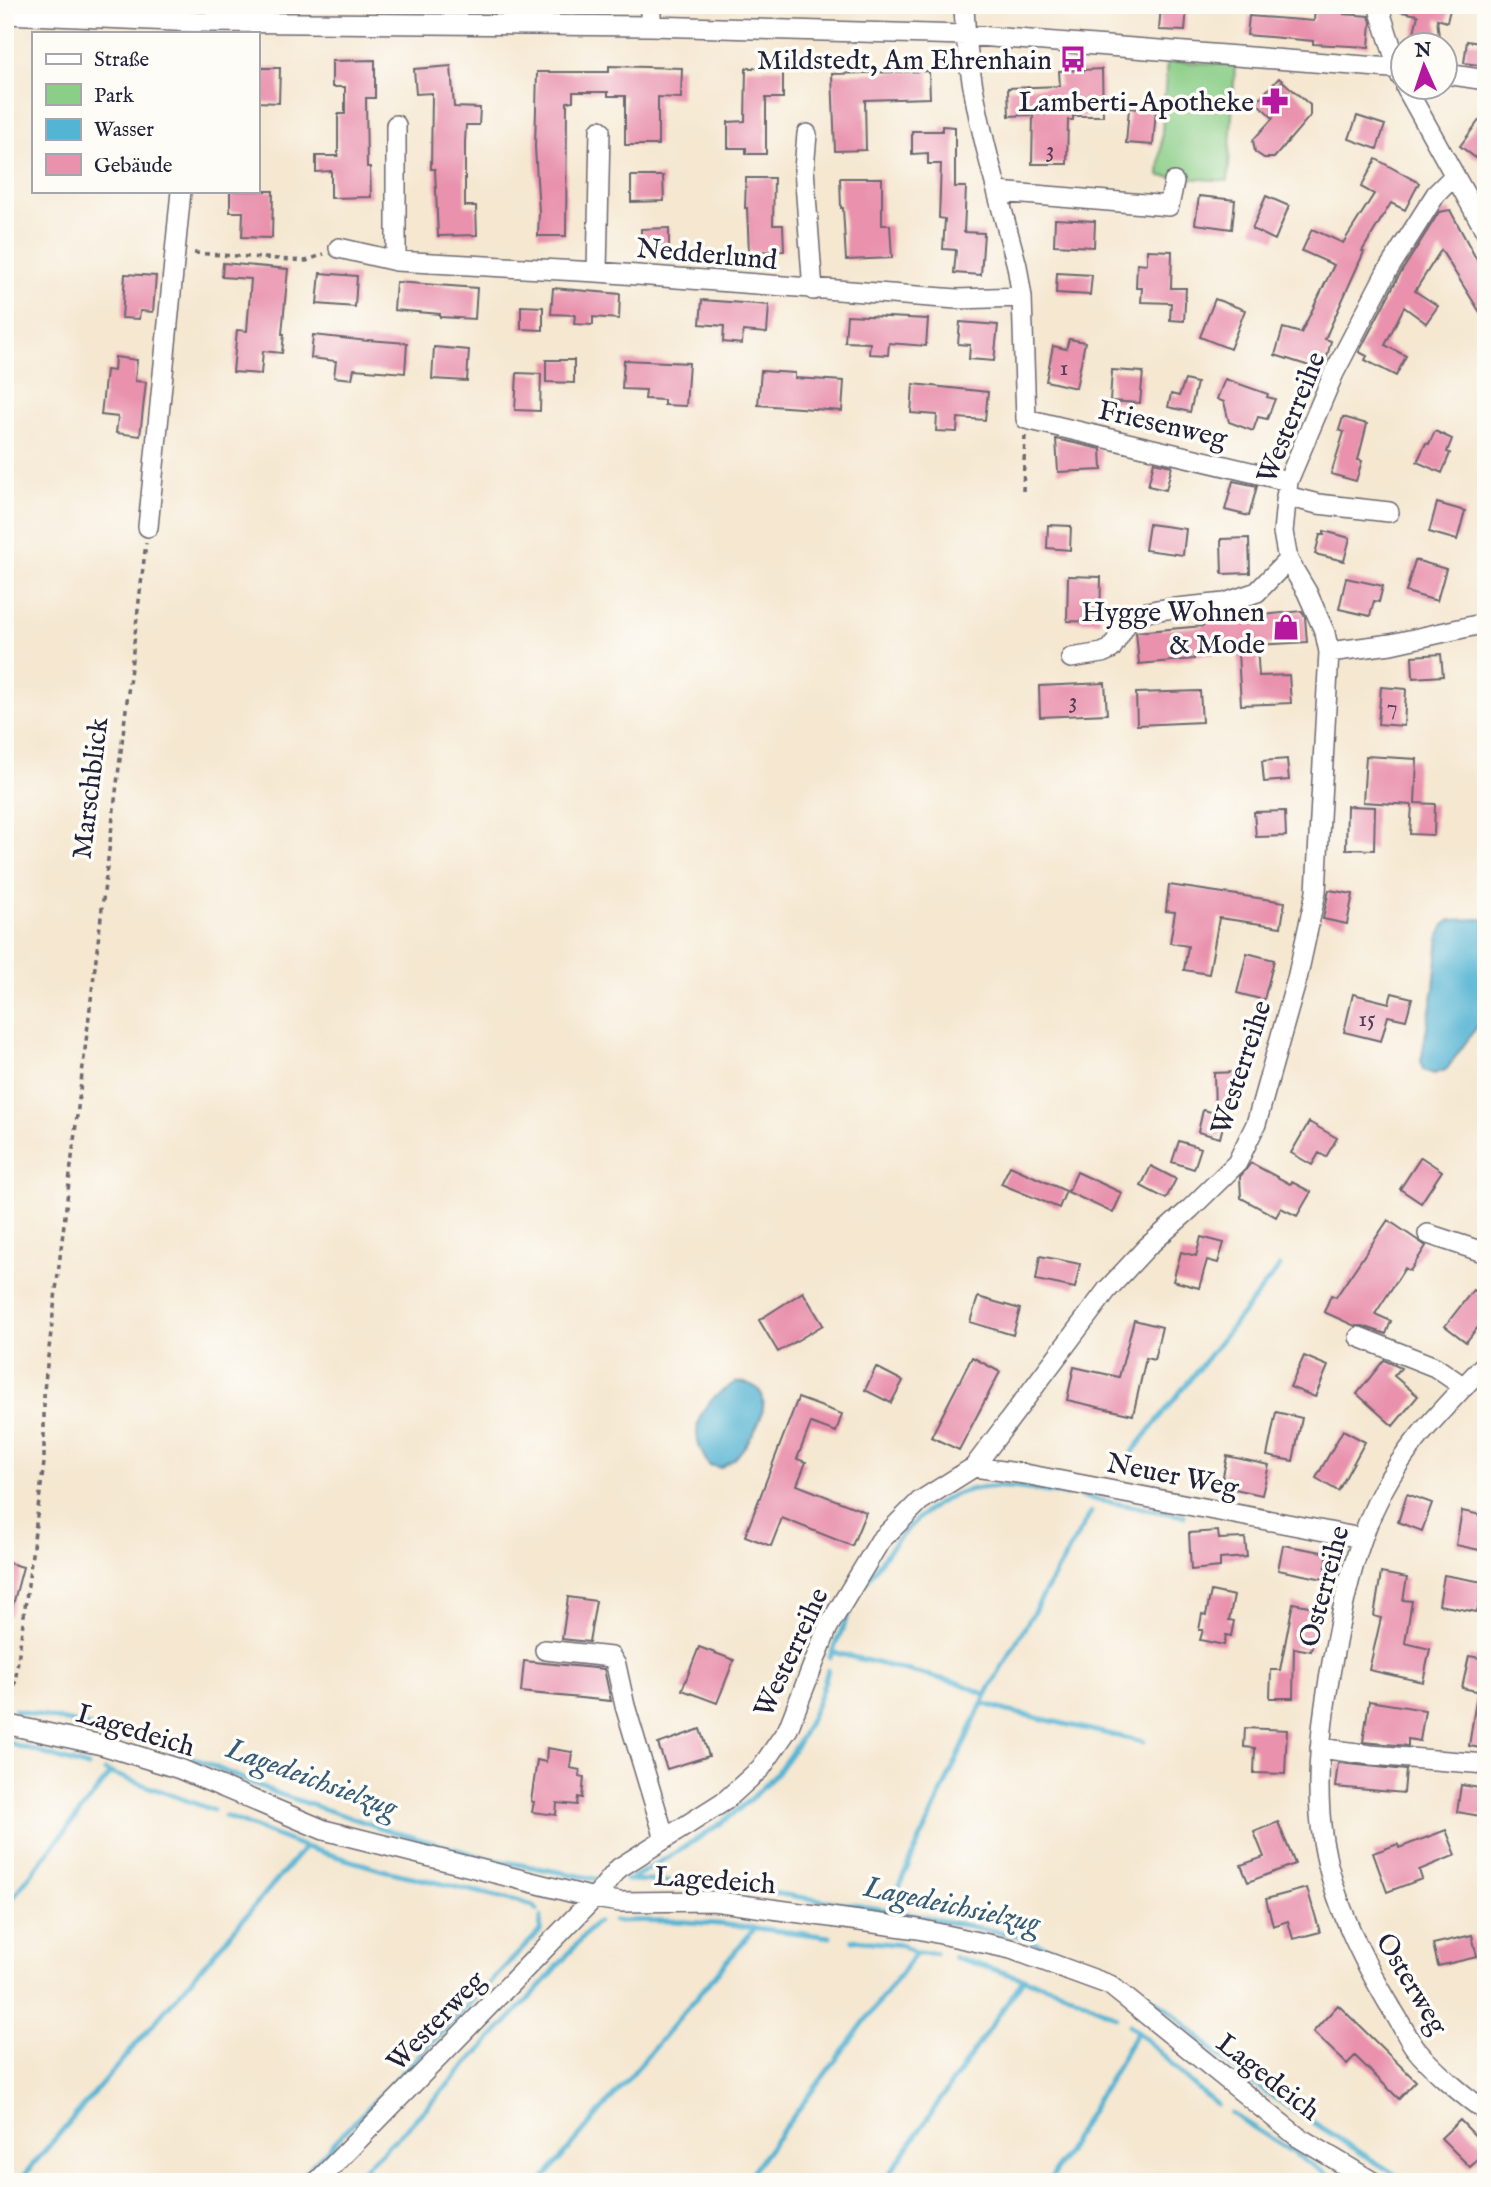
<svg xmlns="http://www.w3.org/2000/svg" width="1491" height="2187" font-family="'IM FELL English',serif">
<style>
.green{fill:#8bce87;stroke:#567861;stroke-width:2}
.water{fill:#54b4d3;stroke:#3b6b87;stroke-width:2}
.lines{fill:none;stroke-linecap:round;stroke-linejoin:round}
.stream{stroke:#54b4d3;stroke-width:5}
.building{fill:#e991ad}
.minor-casing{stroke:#6c676f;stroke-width:22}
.path{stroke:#6c676f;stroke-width:3.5;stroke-dasharray:5 5;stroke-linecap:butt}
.minor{stroke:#fff;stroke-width:19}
.labels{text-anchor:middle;stroke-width:7;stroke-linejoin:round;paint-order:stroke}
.number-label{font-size:24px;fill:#543e58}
.poi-label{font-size:28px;fill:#22223b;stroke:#fdfcf7;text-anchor:end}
.street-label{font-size:28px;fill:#22223b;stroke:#fdfcf7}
.water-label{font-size:30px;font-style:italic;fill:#365c78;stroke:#fdfcf7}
</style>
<rect width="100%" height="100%" fill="#fdfcf7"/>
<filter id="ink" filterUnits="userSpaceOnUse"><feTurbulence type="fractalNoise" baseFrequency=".0143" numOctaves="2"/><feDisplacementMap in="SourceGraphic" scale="14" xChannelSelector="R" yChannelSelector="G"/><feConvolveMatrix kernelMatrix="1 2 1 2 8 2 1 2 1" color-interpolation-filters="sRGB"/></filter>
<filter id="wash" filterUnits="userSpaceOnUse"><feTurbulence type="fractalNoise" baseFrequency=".00686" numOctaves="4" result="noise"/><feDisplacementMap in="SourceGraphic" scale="28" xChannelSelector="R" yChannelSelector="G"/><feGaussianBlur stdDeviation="1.57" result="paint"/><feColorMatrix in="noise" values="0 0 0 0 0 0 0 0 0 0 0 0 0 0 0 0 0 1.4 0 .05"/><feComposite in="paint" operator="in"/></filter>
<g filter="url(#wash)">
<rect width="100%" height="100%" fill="#f5e7d0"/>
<path class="green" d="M1167 61 1235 65 1228 181 1159 176Z"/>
<path class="water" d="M1480 919 1486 920V1011L1484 1017 1446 1070 1434 1074 1423 1070 1421 1061 1434 988 1439 936 1444 925 1451 920Z
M736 1382C785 1384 757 1433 738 1455 734 1461 726 1464 720 1468L709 1465C684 1428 701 1402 736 1382Z"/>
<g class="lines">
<path class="stream" d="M1123 1464 1280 1266
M1082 1497 1184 1516
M863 1587C890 1545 928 1494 980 1488 1009 1484 1039 1491 1067 1495
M832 1652 962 1684 986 1695
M830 1657 853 1604
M982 1703 1007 1711 1144 1742
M15 1710 151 1740 276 1793 391 1831 490 1859 596 1879
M5 1742 88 1767
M105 1771 213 1810
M225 1816 305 1847 386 1871 518 1901 533 1906 537 1910
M631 1879C726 1823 797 1785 828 1670
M626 1880 703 1883 888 1910 1015 1935 1110 1971 1167 2008 1242 2077 1407 2182
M5 1907 111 1773
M888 1910 986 1695 1091 1512
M614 1921C686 1918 758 1928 830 1937
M853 1940 902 1945 916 1953H935
M954 1957 1063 1991 1116 2017
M1129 2025C1161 2049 1184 2082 1217 2104
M1231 2113 1339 2182
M18 2182 305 1847
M296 2182 540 1931 541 1917
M350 2182 408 2127 539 1988 594 1924 598 1922
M541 2182 755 1928
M744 2182 916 1953
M884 2182 1024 1978
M1049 2182 1137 2032"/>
</g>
<g id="blocks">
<path class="building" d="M1161 5H1187L1185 31 1159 30Z
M1315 5H1345L1344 14 1369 16 1371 22 1369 47 1313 44V41L1247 35 1249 16 1314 21Z
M1401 5H1451L1447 22 1437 19 1440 46H1411L1418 15 1401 12Z
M1467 41 1486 44V66L1464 63Z
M375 60V98H366L367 167H370L371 197 331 198V171L316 172V156H338V114H345V87H332V61Z
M451 66 454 107 480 108 479 125H466L465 142V206H476L477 235 438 236 435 169H431L432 93 416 94 414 69Z
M609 66 682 68 681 98 658 97V145H625V96H608V92H573V101L567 102 566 236H538L539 212 535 147 537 72H609Z
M257 68H280L279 103 257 102Z
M746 68H783V98H766V154H746V148H728V122L745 121Z
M1102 69 1103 116H1073V120H1068L1067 164H1032L1033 115 1009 116 1008 88 1060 86 1059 71Z
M929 71 930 98 865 100 866 150 835 151 832 74Z
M1279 78 1310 105V116L1274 158H1264L1255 152 1253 140 1273 118 1256 102Z
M1129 108 1156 110 1153 145 1126 143Z
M1486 111V147L1477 159 1460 146Z
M1357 116 1385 125 1377 149 1349 139Z
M942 126 955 127V187H966L964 232 984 233 981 275 954 273 956 250 943 249 945 219 939 218 941 164H928V153L912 154V131H942Z
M1376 159 1419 183 1405 210 1391 203 1362 251 1364 252 1325 339 1331 341 1326 361 1322 370 1275 355 1283 328 1301 333 1334 265 1302 251 1312 229 1343 243 1374 194 1361 187Z
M631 176H663L664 201 631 202Z
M746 178H774L773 225H783L784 251 749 252 747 208H745Z
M840 178H882V225H890L892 258 846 260 843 208H841Z
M230 191H273L272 238 242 237 243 212H230Z
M1199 196 1235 200 1232 229 1195 224Z
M1266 196 1289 206 1275 240 1252 229Z
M1450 210 1479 264 1486 260V322L1441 250 1415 291 1438 306 1426 323 1404 307 1385 345 1406 356 1396 376 1365 360 1367 356 1359 352 1397 279 1439 212Z
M1055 219 1095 221 1094 247 1054 245Z
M669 228V249L641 250V229Z
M1147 250 1172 251 1171 288H1186L1184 321 1170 320 1171 303 1141 302 1142 288H1136L1137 263 1147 264Z
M223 263 288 269 282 334H284L282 353 263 351 261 374 233 372 237 330 247 331 251 279 222 277Z
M320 273 357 276 355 307 317 304Z
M1057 273 1092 275 1090 295 1056 293Z
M125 274 156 276 153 312 140 311 139 319 122 318Z
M396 282 477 288 475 319 440 317V314L394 310Z
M553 288 620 294 619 319 593 317V325L574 324 575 315 551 314Z
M1215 299 1245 310 1230 349 1200 337Z
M702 300 769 305 767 333 743 331 742 344 723 342 724 326 700 324Z
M521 306 543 307V330L521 329Z
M847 315 928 319 926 346 889 343 888 355 869 354 870 343 845 342Z
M960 322 998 325 994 361 969 359 970 345 958 344Z
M313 335 368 341V340L407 343 405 373 354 369 352 379 334 377 336 361 311 358Z
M1069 339 1085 342 1076 388 1046 381 1053 346 1066 349Z
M434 347 469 350 467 381 432 379Z
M115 357 137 360 135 381 146 382 140 436 116 433 118 417 101 415 106 370 114 371Z
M546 360H574V383L546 382Z
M624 360 689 363 686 406 664 405V400L645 399 646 390 622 389Z
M1112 370 1143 372 1140 403 1110 401Z
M761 371 795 373V378L844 381 842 411 758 405Z
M517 373 541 374 540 411 515 410Z
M1225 379 1268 394 1267 397 1275 399 1267 419 1258 417 1253 431 1229 422 1224 402 1217 399Z
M1185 380 1197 383 1190 412 1168 407 1171 394 1179 396Z
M913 384 988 392 985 420 958 418 957 432 936 431 937 415 911 413Z
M1343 417 1367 424 1358 460 1362 461 1356 481 1331 474 1344 432 1339 430Z
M1435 431 1452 439 1447 452 1450 453 1442 473 1417 462 1426 443 1429 444Z
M1056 439 1101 449 1102 470 1058 472Z
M1154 462 1172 466 1166 490 1148 486Z
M1233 481 1257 486 1249 516 1225 510Z
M1437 503 1465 511 1457 540 1429 532Z
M1149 524 1186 529 1183 555 1145 550Z
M1048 525 1071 526 1070 550 1047 548Z
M1324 531 1350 538 1344 561 1315 554 1320 535H1324Z
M1249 538 1250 573 1222 574 1221 539Z
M1415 560 1446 569 1437 601 1406 592Z
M1068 576 1101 577 1100 622 1067 621Z
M1346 578 1383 586 1379 602 1374 601 1370 616 1339 609Z
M1302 611 1305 617 1307 642 1257 645 1259 676 1289 675 1291 703 1241 705 1238 652 1194 656V659L1139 664 1136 632 1203 626V621Z
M1441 654 1443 676 1413 678 1412 656Z
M1105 683 1107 714 1040 717 1039 686Z
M1381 687 1406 689 1404 726 1378 724Z
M1200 691 1202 722 1137 725 1136 693Z
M1366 756 1417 759 1415 803 1435 804 1434 835 1410 834 1412 805 1363 802Z
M1287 759 1289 780 1264 782 1262 761Z
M1347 806 1375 807 1374 850 1346 849Z
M1285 811 1286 836 1256 837 1254 812Z
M1169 885 1285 902 1281 927 1219 918 1209 974 1184 970 1188 946 1170 943 1175 912 1166 911Z
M1329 890 1353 894 1347 924 1323 919Z
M1247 953 1274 960 1264 1000 1237 993Z
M1392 993 1412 998 1406 1020 1388 1016 1381 1041 1344 1032 1353 994 1389 1003Z
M1237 1072 1238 1098H1230L1220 1138 1198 1132 1203 1110 1215 1113 1214 1073Z
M1309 1122 1337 1138 1326 1157 1319 1153 1312 1165 1291 1153Z
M1179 1141 1201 1148 1194 1169 1172 1162Z
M1421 1157 1442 1171 1421 1203 1400 1189Z
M1251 1163 1290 1184 1292 1182 1311 1192 1297 1216 1281 1208 1276 1217 1241 1198 1240 1177Z
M1010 1166 1066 1191 1059 1208 1001 1184Z
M1151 1166 1176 1179 1166 1199 1141 1186Z
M1077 1172 1122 1193 1113 1213 1068 1192Z
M1388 1220 1426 1246 1410 1271 1405 1268 1375 1314 1391 1321 1386 1334 1363 1326H1355L1324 1312 1331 1295 1336 1297Z
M1201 1237 1224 1243 1218 1263 1207 1260 1199 1288 1173 1281 1181 1252 1196 1256Z
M1040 1256 1080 1264 1075 1288 1036 1280Z
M1473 1290 1486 1300V1317L1466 1342 1445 1326Z
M803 1292 823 1325 778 1352 759 1320Z
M978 1297 1020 1309 1013 1335 970 1322Z
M1134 1320 1162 1327 1154 1360 1146 1358 1133 1415 1067 1400 1074 1367 1119 1377Z
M1304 1356 1328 1366 1315 1397 1290 1387Z
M972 1357 1000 1372 959 1450 931 1437Z
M1384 1360 1401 1368 1394 1376 1418 1396 1393 1426 1357 1394Z
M876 1367 903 1381 891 1403 865 1390Z
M798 1398 842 1414 836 1432 811 1423 797 1459 806 1462 797 1485 866 1512 852 1546 782 1518 771 1546 745 1536Z
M1276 1412 1302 1418 1293 1461 1267 1456Z
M1343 1430 1365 1442 1338 1491 1316 1478Z
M1227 1456 1269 1465 1262 1495 1221 1486Z
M1407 1494 1432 1503 1422 1531 1398 1522Z
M1462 1511 1486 1516 1484 1551 1456 1545Z
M1218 1531 1219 1539 1245 1538 1247 1557 1220 1559V1567L1191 1570 1189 1533Z
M1283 1545 1328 1553 1324 1579 1278 1570Z
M5 1562 23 1567 10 1616 5 1615Z
M1381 1573 1407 1578 1403 1600 1412 1601 1405 1643 1430 1649 1423 1682 1369 1670 1381 1618 1374 1616Z
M1444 1575 1483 1582 1477 1612 1439 1605Z
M1211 1591 1234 1596 1229 1620 1234 1621 1231 1636 1226 1635 1224 1645 1200 1640 1203 1630H1199L1202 1614 1206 1615Z
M568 1597 596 1601 589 1642 562 1639Z
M1293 1603 1320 1608 1311 1651 1294 1648 1293 1698H1270L1271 1670H1280Z
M699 1647 734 1660 717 1703 682 1690Z
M1469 1656 1486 1659V1693L1462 1688Z
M524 1661 604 1669 611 1701 521 1692Z
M1477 1693H1486V1749L1469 1746Z
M1369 1701 1425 1710 1420 1741 1408 1739V1746L1363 1742Z
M1245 1728 1287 1730 1285 1774 1254 1773 1255 1748 1244 1747Z
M700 1729 709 1756 667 1769 658 1744Z
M547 1748 572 1752 570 1768 580 1770 579 1776 584 1777 582 1798 578 1797 577 1805 557 1803 556 1815 532 1812 534 1802 531 1801 537 1760 546 1762Z
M1338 1763 1406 1770 1404 1793 1335 1787Z
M1461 1785 1486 1789V1817L1457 1812Z
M1278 1822 1295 1864 1248 1882 1241 1865 1264 1857 1254 1832Z
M1446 1830 1456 1855 1419 1870 1422 1879 1387 1892 1373 1853 1398 1844 1399 1848Z
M1307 1888 1320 1932 1293 1939 1288 1921 1273 1926 1266 1899Z
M1472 1935 1477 1957 1438 1966 1433 1944Z
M1338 2005 1416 2081 1399 2099 1355 2056 1347 2064 1313 2032Z
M1460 2120 1486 2147V2152L1470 2167 1441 2138Z"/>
</g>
</g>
<g filter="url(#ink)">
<use href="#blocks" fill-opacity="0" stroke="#6c676f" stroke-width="2"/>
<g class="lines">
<g class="minor-casing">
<path id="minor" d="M651 5V26
M964 5C967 94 995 181 1017 266L1022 297 1026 419 1288 481
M1378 5 1401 77
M5 14 198 22 651 26 965 35 1404 69
M1446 74 1486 80
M1406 88 1486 232
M807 134 804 169 813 290
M998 192 1169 206 1174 182
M339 248 396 261 597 272 957 299 1022 297
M396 261V125
M597 272 600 130
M1286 496 1318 504 1389 512
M148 527 181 191
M1329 652 1391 644 1486 623
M1071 658 1102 653 1111 649 1127 623 1138 614 1157 610 1225 603 1257 592 1288 560
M1428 1234 1486 1253
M1359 1337 1435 1367 1464 1387
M1486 1363C1449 1403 1408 1442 1383 1490 1358 1538 1346 1589 1336 1642 1323 1707 1313 1775 1323 1841 1333 1902 1362 1959 1393 2011 1401 2023 1407 2037 1415 2048 1431 2068 1464 2097 1486 2111
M974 1467 1025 1474 1361 1538
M545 1650 611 1657 616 1665 625 1706 665 1839
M5 1724 102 1745 180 1769 324 1830 594 1898 620 1902 713 1901 918 1929 1011 1949 1110 1985 1298 2137 1373 2182
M1320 1748 1371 1755 1486 1764
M317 2182 594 1898 619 1868 726 1800 761 1768 788 1729 828 1627 880 1541 920 1501 974 1467 1107 1290 1147 1247 1190 1209 1237 1163 1256 1124 1297 979 1316 892 1329 652 1325 633 1307 592 1288 560 1283 532 1288 481 1334 373 1386 273 1436 194 1454 176"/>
</g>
<path class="path" d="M194 253 306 261 324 254
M1023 491 1025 435
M12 1706 44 1463V1390L146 543"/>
<use href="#minor" class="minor"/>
</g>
</g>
<defs>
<g id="bus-bare" transform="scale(2.1)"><path d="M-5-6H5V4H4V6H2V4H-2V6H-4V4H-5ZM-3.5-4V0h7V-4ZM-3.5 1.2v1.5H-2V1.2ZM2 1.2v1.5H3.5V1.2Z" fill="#b5179e" stroke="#fdfcf7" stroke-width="2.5" paint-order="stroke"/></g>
<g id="pharmacy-bare" transform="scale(2.1)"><path d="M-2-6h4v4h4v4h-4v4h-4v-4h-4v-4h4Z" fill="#b5179e" stroke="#fdfcf7" stroke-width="2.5" paint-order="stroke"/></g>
<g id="shop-bare" transform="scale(2.1)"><path d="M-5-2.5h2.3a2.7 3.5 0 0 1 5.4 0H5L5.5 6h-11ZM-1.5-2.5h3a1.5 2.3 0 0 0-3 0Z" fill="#b5179e" stroke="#fdfcf7" stroke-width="2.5" paint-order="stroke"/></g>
</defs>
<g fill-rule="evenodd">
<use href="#bus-bare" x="1073" y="59"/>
<use href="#pharmacy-bare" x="1275" y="101"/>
<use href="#shop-bare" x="1286" y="627"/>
</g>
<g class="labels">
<g class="number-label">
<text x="1050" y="157">3</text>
<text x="1064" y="375">1</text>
<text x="1073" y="708">3</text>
<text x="1392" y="714">7</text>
<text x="1367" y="1026">15</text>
</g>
<g class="poi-label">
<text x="1052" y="69">Mildstedt, Am Ehrenhain</text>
<text x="1254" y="111">Lamberti-Apotheke</text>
<text x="1265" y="621">Hygge Wohnen<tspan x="1265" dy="32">&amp; Mode</tspan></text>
</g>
<g class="street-label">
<text transform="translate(707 253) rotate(5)" y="10">Nedderlund</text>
<text transform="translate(1290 417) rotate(-68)" y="10">Westerreihe</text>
<text transform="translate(1163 423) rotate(13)" y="10">Friesenweg</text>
<text transform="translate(89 788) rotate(-83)" y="10">Marschblick</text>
<text transform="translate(1240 1067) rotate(-72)" y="10">Westerreihe</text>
<text transform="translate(1173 1474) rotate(11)" y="10">Neuer Weg</text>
<text transform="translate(1323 1586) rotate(-75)" y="10">Osterreihe</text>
<text transform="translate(790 1652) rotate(-65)" y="10">Westerreihe</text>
<text transform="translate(136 1729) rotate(17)" y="10">Lagedeich</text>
<text transform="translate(715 1879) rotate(4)" y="10">Lagedeich</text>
<text transform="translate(1413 1983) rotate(59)" y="10">Osterweg</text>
<text transform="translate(435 2020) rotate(-46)" y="10">Westerweg</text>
<text transform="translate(1269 2076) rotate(38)" y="10">Lagedeich</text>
</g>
<g class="water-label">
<text transform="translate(312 1777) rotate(20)" y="10">Lagedeichsielzug</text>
<text transform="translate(952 1904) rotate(12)" y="10">Lagedeichsielzug</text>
</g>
</g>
<rect width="1491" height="2187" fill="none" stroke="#fdfcf7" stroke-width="28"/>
<rect x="32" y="32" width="228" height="161" fill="#fdfcf7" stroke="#a5a5ac" stroke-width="2"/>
<rect x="46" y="54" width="35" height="10" fill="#ffffff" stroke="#a5a5ac" stroke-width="2"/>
<text x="94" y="66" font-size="21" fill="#22223b">Straße</text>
<rect x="46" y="84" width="35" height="21" fill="#8bce87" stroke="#a5a5ac" stroke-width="2"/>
<text x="94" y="102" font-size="21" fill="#22223b">Park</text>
<rect x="46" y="119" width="35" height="21" fill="#54b4d3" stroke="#a5a5ac" stroke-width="2"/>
<text x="94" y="136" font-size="21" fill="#22223b">Wasser</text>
<rect x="46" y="154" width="35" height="21" fill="#e991ad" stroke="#a5a5ac" stroke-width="2"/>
<text x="94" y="172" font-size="21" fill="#22223b">Gebäude</text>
<g transform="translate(1424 66) rotate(357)"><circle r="33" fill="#fdfcf7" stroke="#a5a5ac" stroke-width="2"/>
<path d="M0-5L12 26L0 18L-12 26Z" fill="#b5179e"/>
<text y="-10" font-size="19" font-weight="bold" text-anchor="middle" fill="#22223b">N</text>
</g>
</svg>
